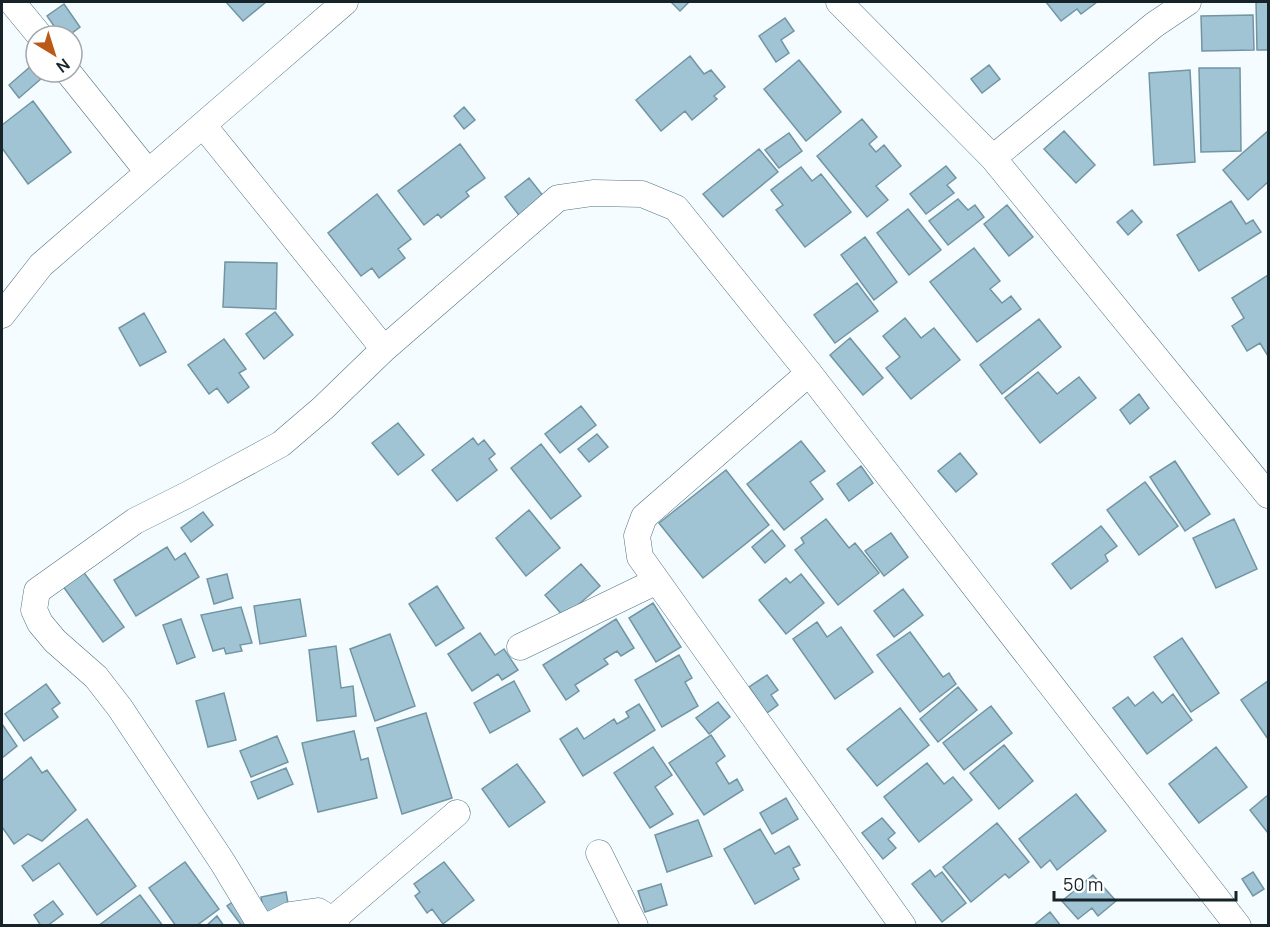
<svg xmlns="http://www.w3.org/2000/svg" width="1270" height="927" font-family="Manrope,sans-serif">
<style>
.building{fill:#a0c4d3;stroke:#7295a3;stroke-width:1.5}
.lines{fill:none;stroke-linecap:round;stroke-linejoin:round}
.minor-casing{stroke:#537583;stroke-width:27}
.minor{stroke:#fff;stroke-width:26}
</style>
<rect width="100%" height="100%" fill="#f5fcff"/>
<path class="building" d="M226 2H266L243 21Z
M671 2H689L680 11Z
M1046 2H1097L1081 14 1077 9 1061 21Z
M1256 2H1268V50H1257Z
M64 4 80 27 68 36H61L47 16Z
M1253 15 1254 50 1202 51 1201 16Z
M785 18 794 31 781 40 789 53 776 62 759 36Z
M690 56 704 74 711 70 725 87 714 96 717 99 692 120 685 111 661 131 636 100Z
M799 60 841 112 806 141 764 89Z
M989 65 1000 79 982 93 971 79Z
M31 66 42 78 19 98 9 85Z
M1199 68H1240L1241 151 1201 152Z
M1190 70 1195 162 1154 165 1149 73Z
M33 101 71 152 28 184 2 148V125Z
M464 107 475 120 464 129 454 116Z
M862 119 877 137 869 144 876 152 884 145 901 166 876 186 888 200 867 217 817 156Z
M1064 131 1095 165 1076 183 1044 149Z
M1268 131V182L1248 200 1223 170Z
M789 133 802 151 779 168 765 150Z
M460 144 485 178 466 192 469 196 441 218 438 214 424 225 398 191Z
M759 149 778 172 723 217 703 194Z
M946 166 956 178 947 185 954 193 926 214 910 194Z
M801 167 812 181 821 174 851 212 805 247 776 210 783 205 771 190Z
M529 178 544 197 525 223 505 197Z
M377 194 411 239 398 249 405 258 379 278 372 268 361 276 328 233Z
M958 199 968 210 975 205 984 217 948 245 929 221Z
M1231 201 1246 224 1253 220 1261 232 1199 271 1177 235Z
M1007 205 1033 237 1009 256 984 224Z
M908 209 941 250 909 275 877 233Z
M1132 210 1142 222 1128 235 1117 222Z
M865 237 897 282 874 300 841 255Z
M974 248 1000 281 990 289 1002 303 1011 296 1021 309 977 342 930 282Z
M225 262 277 263 276 309 223 307Z
M1268 275V356L1260 343 1247 351 1232 326 1244 318 1232 298Z
M857 283 878 311 835 343 814 315Z
M275 312 293 335 264 359 246 334Z
M144 313 166 352 140 366 119 328Z
M905 318 921 338 934 328 960 360 911 399 886 368 900 357 883 336Z
M1039 319 1061 347 1002 394 980 365Z
M850 338 883 378 863 395 830 355Z
M224 339 246 369 239 373 249 387 228 403 217 388 209 394 188 365Z
M1038 372 1057 394 1079 377 1096 398 1040 443 1005 398Z
M1139 394 1149 408 1130 424 1120 410Z
M581 406 596 425 560 453 545 434Z
M398 423 424 455 398 475 372 443Z
M597 434 608 447 589 462 578 449Z
M473 438 478 445 484 440 495 454 489 459 497 470 457 501 432 470Z
M801 441 825 471 810 482 823 499 784 530 747 484Z
M541 444 581 496 551 519 511 468Z
M960 453 977 474 956 492 938 471Z
M1175 461 1210 514 1185 531 1150 477Z
M861 466 873 483 849 501 837 484Z
M726 470 769 525 703 578 659 523Z
M1145 482 1178 526 1139 555 1107 510Z
M529 510 560 548 526 576 496 538Z
M203 512 213 525 191 542 181 528Z
M826 519 849 548 855 543 879 573 838 605 795 550 804 543 801 538Z
M1234 519 1257 569 1216 588 1193 538Z
M1101 526 1117 546 1105 555 1108 561 1071 589 1052 564Z
M772 530 785 546 765 563 752 547Z
M891 533 908 557 884 576 865 551Z
M167 547 175 560 185 553 199 577 136 616 114 580Z
M581 564 600 586 564 617 545 595Z
M82 570 124 627 103 642 62 585Z
M227 574 233 598 214 604 207 579Z
M801 574 824 603 786 634 759 600 786 578 790 583Z
M437 586 464 628 436 646 409 604Z
M903 589 923 615 894 637 874 611Z
M300 599 306 636 260 644 254 606Z
M653 603 681 647 656 662 629 618Z
M241 607 252 643 240 645 242 651 226 654 224 648 213 651 201 615Z
M181 619 195 657 177 664 163 625Z
M616 619 634 648 621 656 617 651 604 659 608 664 575 685 579 691 566 700 543 665Z
M817 622 827 637 841 627 873 672 835 699 793 639Z
M910 632 943 677 949 673 956 684 920 712 877 655Z
M480 633 495 655 504 649 518 670 502 680 498 674 472 691 448 654Z
M390 634 415 706 375 721 350 649Z
M1182 638 1219 693 1191 712 1154 657Z
M336 646 341 688 353 686 356 716 317 721 309 650Z
M679 655 692 678 685 682 698 706 662 727 635 680Z
M767 675 778 690 771 695 778 705 767 713 749 687Z
M514 681 530 711 490 733 474 703Z
M1268 681V739L1241 700Z
M46 684 60 703 52 709 58 717 24 741 5 714Z
M958 687 977 710 938 742 920 719Z
M1153 692 1162 703 1173 694 1192 720 1147 754 1113 708 1128 697 1135 706Z
M224 693 236 740 208 747 196 701Z
M718 702 730 717 709 734 696 718Z
M639 704 655 730 583 776 560 739 577 728 584 739 614 719 617 724 629 717 626 712Z
M991 706 1012 733 964 770 943 743Z
M900 708 929 745 877 786 847 749Z
M426 713 452 798 402 814 377 728Z
M2 724 17 746 2 758Z
M354 731 361 760 368 758 377 798 318 812 302 743Z
M711 735 725 756 716 763 729 784 737 779 743 790 704 815 669 763Z
M277 736 288 762 251 777 240 751Z
M1004 745 1033 781 999 809 970 773Z
M653 747 672 775 655 787 673 814 650 828 614 773Z
M1216 747 1247 787 1199 823 1169 784Z
M31 757 42 773 47 770 76 810 42 841 28 834 14 844 2 827V781Z
M927 763 944 784 953 777 972 800 919 842 884 797Z
M517 764 545 802 509 827 482 789Z
M286 768 293 784 258 799 251 782Z
M1076 794 1106 831 1057 870 1050 860 1041 868 1019 839Z
M1268 795V833L1250 810Z
M786 798 798 819 772 834 760 813Z
M882 818 895 833 888 839 896 848 883 859 862 833Z
M87 819 136 886 97 915 59 863 33 881 22 866Z
M698 820 712 856 667 872 655 835Z
M997 823 1029 862 1009 878 1005 874 971 902 943 867Z
M760 829 775 854 789 846 800 865 793 868 799 879 755 904 724 849Z
M185 862 219 909 196 926H176L149 888Z
M444 862 474 900 443 924 432 909 427 913 415 896 420 892 414 884Z
M930 870 935 877 942 872 966 903 942 922 912 884Z
M1253 872 1264 889 1253 896 1242 879Z
M1093 875 1116 901 1098 916 1092 908 1078 919 1062 901Z
M661 884 667 905 645 912 638 891Z
M286 892 289 909 264 914 261 897Z
M140 895 163 926H98Z
M238 898 248 926H242L227 906Z
M53 901 63 914 47 926H41L34 915Z
M1050 912 1061 926H1033Z
M217 916 224 926H206Z"/>
<g class="lines">
<g class="minor-casing">
<path id="minor" d="M12 2 40 36
M839 2 993 158 1268 495
M68 72 148 172
M203 125 384 349
M993 158 1154 25 1188 2
M2 315 41 265 345 2
M809 373 644 517 637 536 640 557 903 926
M520 647 657 581
M599 853 635 926
M332 920 457 813
M261 926 223 863 120 708 96 677 55 641 40 623 34 610 37 591 135 521 185 496 281 444 323 408 384 349 558 198 593 193 642 194 676 208 809 373 1238 926
M268 926 290 915 318 911 332 920 337 926"/>
</g>
<use href="#minor" class="minor"/>
</g>
<rect width="1270" height="927" fill="none" stroke="#16242a" stroke-width="6"/>
<g transform="translate(54 54) rotate(142)"><circle r="28" fill="#ffffff" stroke="#a2a7aa" stroke-width="1.5"/>
<path d="M0-4.5L10 22L0 15L-10 22Z" fill="#bb5a18"/>
<text y="-9" font-size="16" font-weight="bold" text-anchor="middle" fill="#16242a">N</text>
</g>
<path d="M1054 891v9h182v-9" fill="none" stroke="#16242a" stroke-width="3"/>
<text x="1063" y="891" font-size="18" fill="#16242a" stroke="#ffffff" stroke-width="4.5" paint-order="stroke">50 m</text>
</svg>
